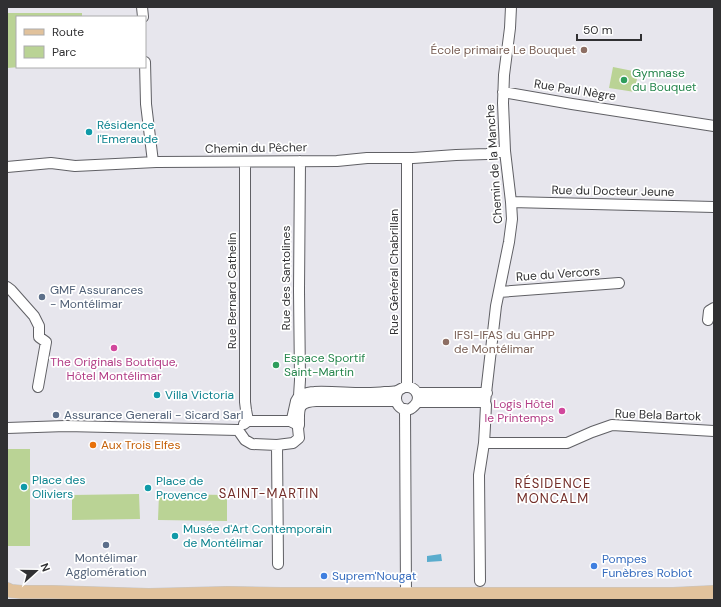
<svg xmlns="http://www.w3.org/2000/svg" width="721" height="607" font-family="'DM Sans',sans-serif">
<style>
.green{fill:#bad395}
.water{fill:#5aaccd}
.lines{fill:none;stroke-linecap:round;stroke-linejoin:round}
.minor-casing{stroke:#606065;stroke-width:12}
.major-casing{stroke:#c5c5c6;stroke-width:14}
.minor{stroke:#fff;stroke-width:10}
.major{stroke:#e1c29c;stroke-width:13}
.education-dot{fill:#8d6e63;stroke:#fff;stroke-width:1.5}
.leisure-dot{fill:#2e9e5b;stroke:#fff;stroke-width:1.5}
.culture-dot{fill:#0f9aa8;stroke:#fff;stroke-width:1.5}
.service-dot{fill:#5c6f8a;stroke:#fff;stroke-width:1.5}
.hotel-dot{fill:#d1479c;stroke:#fff;stroke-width:1.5}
.food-dot{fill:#e8710a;stroke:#fff;stroke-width:1.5}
.shop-dot{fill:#3f7fe0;stroke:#fff;stroke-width:1.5}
.labels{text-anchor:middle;stroke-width:3.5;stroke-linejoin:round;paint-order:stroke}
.education-label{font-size:12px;fill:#785e54;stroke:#fff;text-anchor:end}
.leisure-label{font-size:12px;fill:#27864d;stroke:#fff;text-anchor:start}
.street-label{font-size:12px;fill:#303032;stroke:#fff}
.culture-label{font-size:12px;fill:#0d838f;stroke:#fff;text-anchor:start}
.service-label{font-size:12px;fill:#4e5e75;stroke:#fff;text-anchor:start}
.hotel-label{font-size:12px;fill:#b23c85;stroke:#fff}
.food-label{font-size:12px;fill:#c56008;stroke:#fff;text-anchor:start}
.shop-label{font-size:12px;fill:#366cbe;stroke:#fff;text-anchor:start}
.neighbourhood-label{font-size:13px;letter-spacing:1px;fill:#732d28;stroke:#fff}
</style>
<rect width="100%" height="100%" fill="#e7e6ed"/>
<path class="green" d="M7 13H82V17H17V67H20L7 68Z
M613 67 638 72 635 92 609 88Z
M7 449H30V546H7Z
M139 494 140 519 72 520V495Z
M159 494 227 495V521L158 520Z"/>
<path class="water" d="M441 554 442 561 427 562V556Z"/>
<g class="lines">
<g class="minor-casing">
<path id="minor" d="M142 7 143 17
M145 62 146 104 153 162
M503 92 572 104 714 126
M407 158V387
M245 162V402L246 410 248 421
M7 167 51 163 75 166 156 162 337 161 367 158H413L456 155 487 154 505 151
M511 202 714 207
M7 287 11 290 34 316 39 326V337L46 342 38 387
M499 292 619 283
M708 320 709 311 714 308
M417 393H487
M299 396 300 380 299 291 300 161
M417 402H485
M405 409 406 594
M290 421 292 419 296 401 299 396C304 394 309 392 314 392 338 391 362 395 385 392 389 392 394 392 397 391 402 389 403 386 409 387 418 389 421 400 414 406 405 416 391 404 398 391
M244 424 248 421H290L296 424
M7 428 66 426 238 430
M238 430 245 440 252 444 277 445 293 443 299 438 298 428 299 425C299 409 297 402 316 401H396
M484 443H567L592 432 612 425 714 431
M277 445 278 564
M480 581 479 475 484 443 485 426 486 405 485 402 496 306 509 242 512 219 511 202 505 151 503 103 504 75 510 28 511 7"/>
</g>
<g class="major-casing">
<path id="major" d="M7 589 11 591 22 592H52L149 595 228 593 281 594H673L714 592"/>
</g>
<use href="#minor" class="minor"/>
<use href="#major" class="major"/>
</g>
<g class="education-dot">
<circle cx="584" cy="50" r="4"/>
<circle cx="446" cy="342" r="4"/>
</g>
<g class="leisure-dot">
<circle cx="624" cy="80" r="4"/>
<circle cx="276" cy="365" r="4"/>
</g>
<g class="culture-dot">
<circle cx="89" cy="132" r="4"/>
<circle cx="157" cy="395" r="4"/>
<circle cx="24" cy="487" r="4"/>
<circle cx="148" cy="488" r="4"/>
<circle cx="175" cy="536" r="4"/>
</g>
<g class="service-dot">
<circle cx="42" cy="297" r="4"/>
<circle cx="56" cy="415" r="4"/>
<circle cx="106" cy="545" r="4"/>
</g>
<g class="hotel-dot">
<circle cx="114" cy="348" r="4"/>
<circle cx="562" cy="411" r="4"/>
</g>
<circle class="food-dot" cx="93" cy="445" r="4"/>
<g class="shop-dot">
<circle cx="594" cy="566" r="4"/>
<circle cx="324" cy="576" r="4"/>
</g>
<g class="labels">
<g class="education-label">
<text x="576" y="54">École primaire Le Bouquet</text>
<text x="454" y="339" text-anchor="start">IFSI-IFAS du GHPP<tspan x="454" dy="14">de Montélimar</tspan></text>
</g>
<g class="leisure-label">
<text x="632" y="77">Gymnase<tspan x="632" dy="14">du Bouquet</tspan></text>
<text x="284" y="362">Espace Sportif<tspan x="284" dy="14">Saint-Martin</tspan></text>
</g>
<g class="street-label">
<text transform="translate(575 90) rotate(9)" y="4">Rue Paul Nègre</text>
<text transform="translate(256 148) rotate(-1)" y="4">Chemin du Pêcher</text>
<text transform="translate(494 164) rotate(-94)" y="4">Chemin de la Manche</text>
<text transform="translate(613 191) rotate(1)" y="4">Rue du Docteur Jeune</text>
<text transform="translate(394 272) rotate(-90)" y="4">Rue Général Chabrillan</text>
<text transform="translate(558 274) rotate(-4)" y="4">Rue du Vercors</text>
<text transform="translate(286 278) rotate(-90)" y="4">Rue des Santolines</text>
<text transform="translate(232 291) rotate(-90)" y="4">Rue Bernard Cathelin</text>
<text transform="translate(658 415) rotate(2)" y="4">Rue Bela Bartok</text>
</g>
<g class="culture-label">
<text x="97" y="129">Résidence<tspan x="97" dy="14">l'Emeraude</tspan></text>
<text x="165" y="399">Villa Victoria</text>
<text x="32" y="484">Place des<tspan x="32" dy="14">Oliviers</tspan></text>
<text x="156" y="485">Place de<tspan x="156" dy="14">Provence</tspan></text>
<text x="183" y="533">Musée d'Art Contemporain<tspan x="183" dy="14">de Montélimar</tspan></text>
</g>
<g class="service-label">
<text x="50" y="294">GMF Assurances<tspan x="50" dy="14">- Montélimar</tspan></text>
<text x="64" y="419">Assurance Generali - Sicard Sarl</text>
<text x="106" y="562" text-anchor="middle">Montélimar<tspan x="106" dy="14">Agglomération</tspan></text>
</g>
<g class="hotel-label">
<text x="114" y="366">The Originals Boutique,<tspan x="114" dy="14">Hôtel Montélimar</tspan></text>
<text x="554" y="408" text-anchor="end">Logis Hôtel<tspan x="554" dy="14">le Printemps</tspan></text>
</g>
<g class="food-label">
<text x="101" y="449">Aux Trois Elfes</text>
</g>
<g class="shop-label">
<text x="602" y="563">Pompes<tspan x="602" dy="14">Funèbres Roblot</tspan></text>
<text x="332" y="580">Suprem'Nougat</text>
</g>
<g class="neighbourhood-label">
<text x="553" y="488">RÉSIDENCE<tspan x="553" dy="15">MONCALM</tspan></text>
<text x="269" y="498">SAINT-MARTIN</text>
</g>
</g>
<rect width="721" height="607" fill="none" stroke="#303032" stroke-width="16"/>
<rect x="16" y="16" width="130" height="52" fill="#ffffff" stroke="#acacad"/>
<rect x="24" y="29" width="20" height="6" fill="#e1c29c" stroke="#acacad"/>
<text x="52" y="36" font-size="12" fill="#303032">Route</text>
<rect x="24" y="46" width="20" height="12" fill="#bad395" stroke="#acacad"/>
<text x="52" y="56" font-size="12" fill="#303032">Parc</text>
<g transform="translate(36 571) rotate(69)" stroke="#ffffff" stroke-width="3" paint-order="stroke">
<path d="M0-3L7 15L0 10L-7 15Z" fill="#303032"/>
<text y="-6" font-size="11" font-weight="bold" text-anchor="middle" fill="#303032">N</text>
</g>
<path d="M577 34v6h64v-6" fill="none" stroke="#303032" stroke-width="2"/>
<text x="583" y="34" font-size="12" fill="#303032" stroke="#ffffff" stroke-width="3" paint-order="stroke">50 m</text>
</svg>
